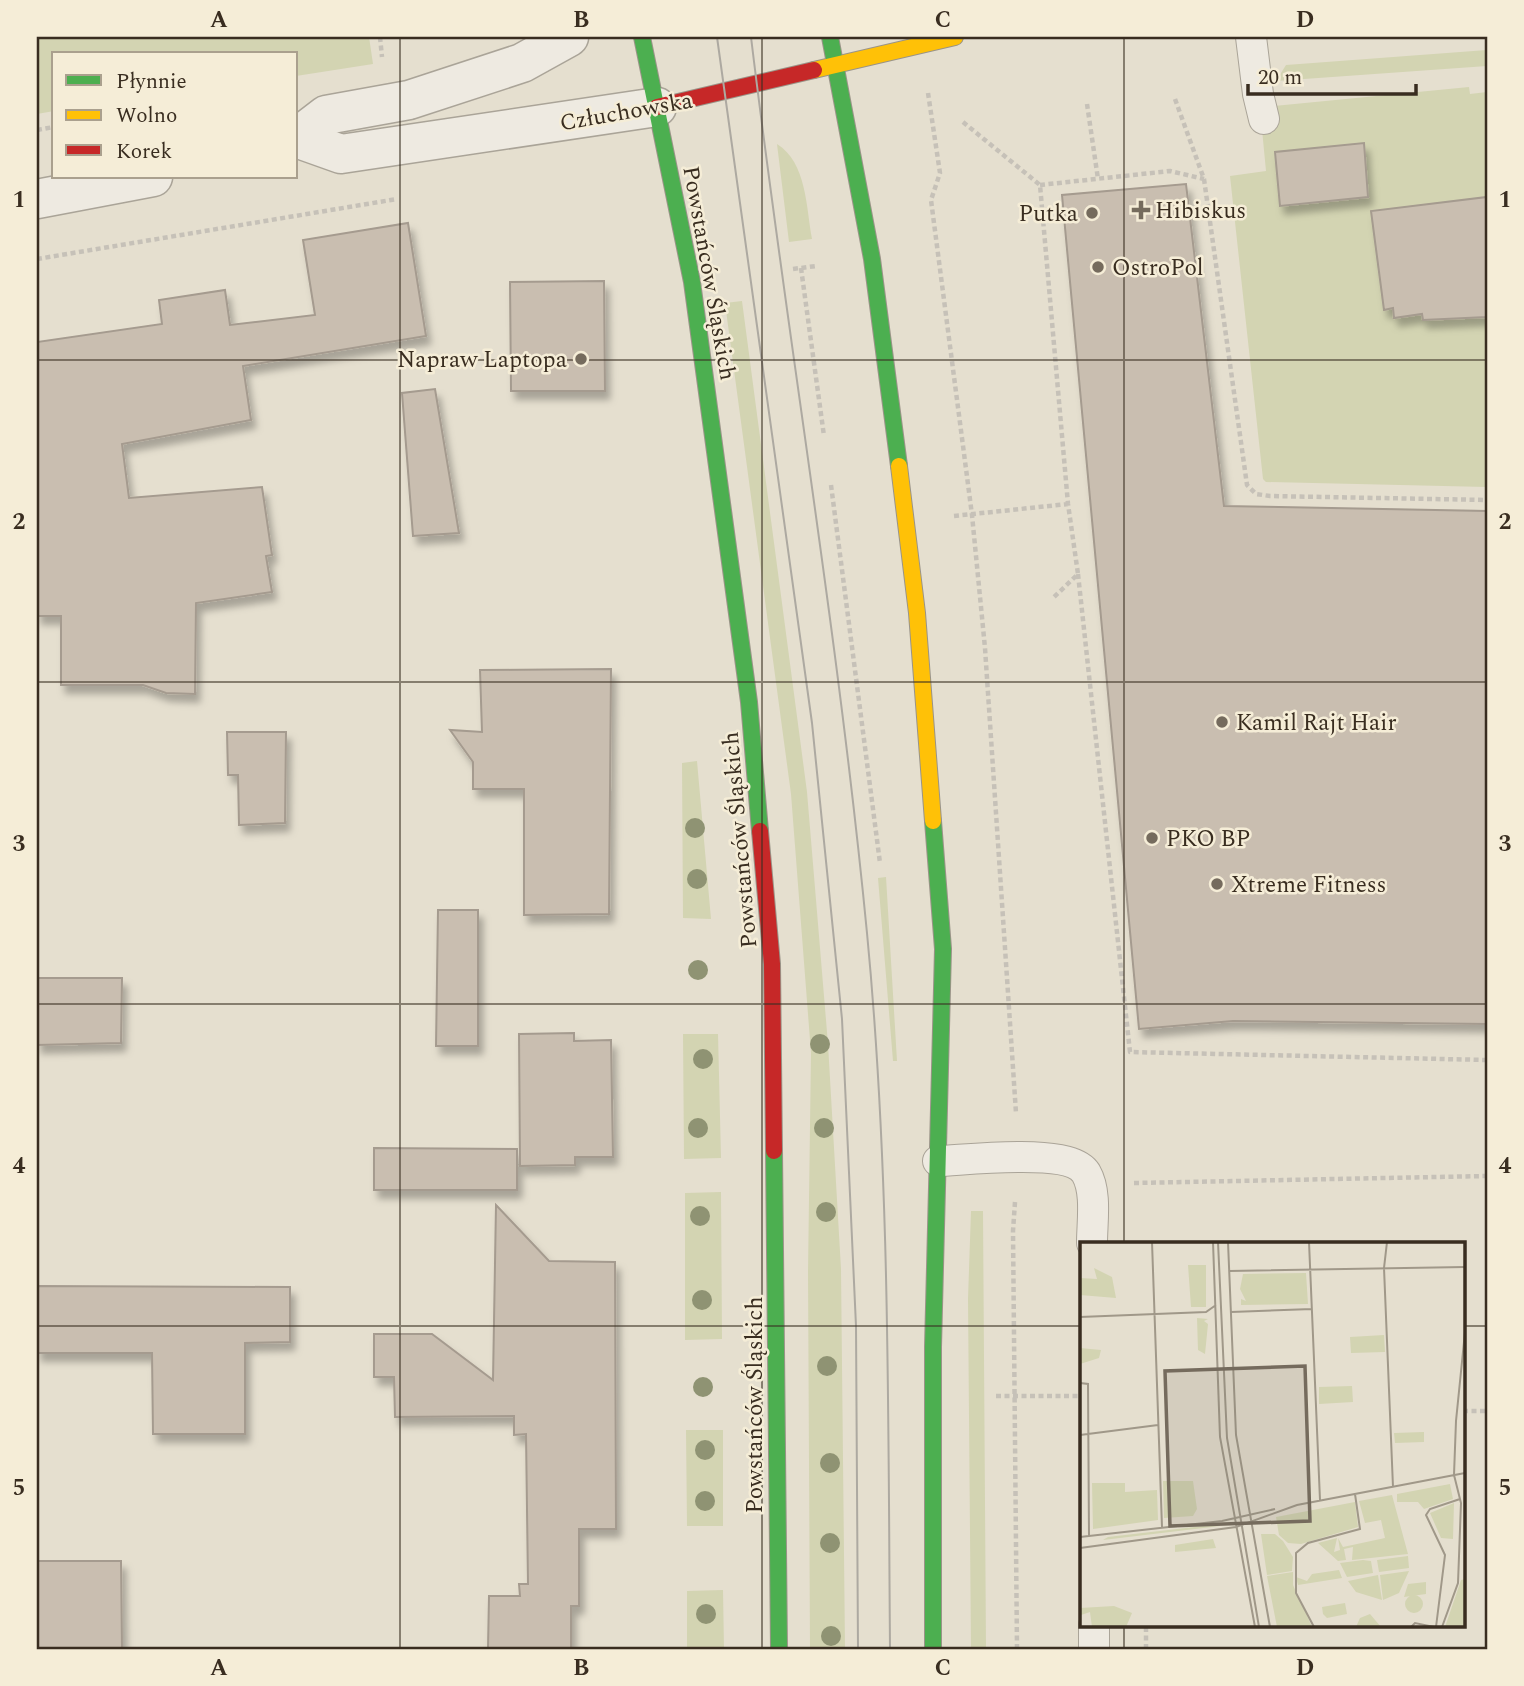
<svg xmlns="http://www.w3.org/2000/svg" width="1524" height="1686" font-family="Spectral,serif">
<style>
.green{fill:#d3d4b2}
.building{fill:#c9beb0;stroke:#a59b8f;stroke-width:2;filter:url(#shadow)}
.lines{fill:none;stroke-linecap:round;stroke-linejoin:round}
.lane-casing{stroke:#aaa498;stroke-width:32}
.street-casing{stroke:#aaa498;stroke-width:41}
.fast-casing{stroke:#9a9488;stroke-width:18}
.slow-casing{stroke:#9a9488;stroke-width:18}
.jam-casing{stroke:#9a9488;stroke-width:18}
.path{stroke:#c6c1b8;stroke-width:4.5;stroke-dasharray:5 3.5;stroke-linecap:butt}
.lane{stroke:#eeeae1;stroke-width:30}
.street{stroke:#eeeae1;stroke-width:38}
.fast{stroke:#4caf50;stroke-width:16}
.slow{stroke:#ffc107;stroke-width:16}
.jam{stroke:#c62828;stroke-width:16}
.tram{stroke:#ada9a1;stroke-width:2}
.tree{fill:#8f9373}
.grid{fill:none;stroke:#392d20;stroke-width:2;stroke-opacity:0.55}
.poi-dot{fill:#756b5d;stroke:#f5edd7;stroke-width:2.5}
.labels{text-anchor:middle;stroke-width:5;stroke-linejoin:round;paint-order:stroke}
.street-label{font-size:23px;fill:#392d20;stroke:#f5edd7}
.poi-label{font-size:23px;fill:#392d20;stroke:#f5edd7;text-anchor:start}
.inset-road{fill:none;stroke:#a09889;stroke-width:2}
.view{fill:#756b5d;fill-opacity:0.15;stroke:#756b5d;stroke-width:3.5}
.inset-edge{fill:none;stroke:#392d20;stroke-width:3.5}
.neatline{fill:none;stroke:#392d20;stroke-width:2.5}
.grid-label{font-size:23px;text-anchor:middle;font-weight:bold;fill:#392d20}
</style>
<defs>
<filter id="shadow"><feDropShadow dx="4.5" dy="8" stdDeviation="3.5" flood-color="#0004"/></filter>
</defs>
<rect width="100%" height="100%" fill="#e5dfcf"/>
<path class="green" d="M37 37H369L373 64 296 76V54H54V111L37 114Z
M1487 50V66L1276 81 1286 65Z
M1469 87 1470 94 1487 92V487L1266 482 1263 479 1230 176 1266 171 1261 119 1274 106Z
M777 144C807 163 806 207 812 239L789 242Z
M742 301 807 792 828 1044 841 1269 845 1649H810L808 1272 811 1053 791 794 725 303Z
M697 761 711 919 683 918 682 763Z
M886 877 897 1061H893L878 878Z
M683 1034H718L721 1158 684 1159Z
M721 1192 722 1339 685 1340V1193Z
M971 1211H983L986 1649H971L968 1299Z
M686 1430H723V1526H687Z
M723 1590 724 1649H687V1591Z"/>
<path class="building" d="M1364 143 1368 197 1280 206 1275 152Z
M1186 184 1224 506 1487 511V1024L1233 1021 1139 1029 1062 195Z
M1487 197V317L1423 320 1422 314 1394 318 1393 308 1384 310 1371 211Z
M408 223 426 336 243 366 251 420 122 444 129 498 262 487 272 555 266 556 272 592 196 603 195 694 166 693 143 685H61V616H37V342L162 324 159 300 225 290 230 325 315 315 303 240Z
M604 281 605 391H511L510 282Z
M435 389 459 533 413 536 402 393Z
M611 669 609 914 524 915V789H473V762L450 730 482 732 480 670Z
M227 732H286L285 823 239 825 238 775H228Z
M438 910H478V1046H436Z
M37 978H122L121 1043 37 1045Z
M574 1033V1041L611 1040 613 1157H575V1165L520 1166 519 1034Z
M374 1148 517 1149V1190H374Z
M496 1205 549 1261 615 1262 616 1529H579V1606H571V1649H488L489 1596H520L519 1584H528L526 1434 514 1435V1416L395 1417 394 1377H374V1334H432L493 1380Z
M37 1286 290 1287V1342L245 1343V1434H153L152 1353H37Z
M37 1561H121L122 1649H37Z"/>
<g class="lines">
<g class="lane-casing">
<path id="lane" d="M1251 37 1258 94 1264 119
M938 1161C968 1160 1070 1147 1086 1173 1097 1192 1092 1222 1092 1243
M1094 1649V1625"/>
</g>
<g class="street-casing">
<path id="street" d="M296 138 341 154 657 107
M296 138 326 115 409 100 522 63 569 37
M37 199 153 177"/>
</g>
<g class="fast-casing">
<path id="fast" d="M642 37 692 282 749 702 760 831
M830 37 872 259 899 466
M774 1151 779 1649
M933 1649V1347L943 949 933 821"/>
</g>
<g class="slow-casing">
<path id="slow" d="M814 70 955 37
M899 466 917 613 933 821"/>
</g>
<g class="jam-casing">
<path id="jam" d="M657 107 814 70
M760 831 772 964 774 1151"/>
</g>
<path class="path" d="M380 37 382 57
M928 93 940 173 931 200 972 515 985 648 1016 1113
M1175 99 1204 179 1247 485 1256 494 1270 496 1487 500
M1087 104 1098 179
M963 122 1040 185 1068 504 1078 574 1052 599
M37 130 54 127
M1040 185 1170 171 1204 179
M37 259 397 199
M801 268 824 436
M793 269 816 266
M831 485 880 863
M954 516 1068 504
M1078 574 1130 1052 1487 1060
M1134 1183 1487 1176
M1015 1202 1013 1231 1017 1649
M996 1396H1081
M1463 1411H1487
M1146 1649V1625"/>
<use href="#lane" class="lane"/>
<use href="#street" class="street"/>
<use href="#fast" class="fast"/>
<use href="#slow" class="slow"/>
<use href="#jam" class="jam"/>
<path class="tram" d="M717 37 812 723 842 1019 856 1326 858 1649
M751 37C787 336 838 633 867 933 890 1171 888 1411 890 1649"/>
</g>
<g class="tree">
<circle cx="695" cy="828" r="10"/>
<circle cx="697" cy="879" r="10"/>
<circle cx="698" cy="970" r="10"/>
<circle cx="820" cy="1044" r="10"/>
<circle cx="703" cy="1059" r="10"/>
<circle cx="698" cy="1128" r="10"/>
<circle cx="824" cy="1128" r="10"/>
<circle cx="826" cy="1212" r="10"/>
<circle cx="700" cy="1216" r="10"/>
<circle cx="702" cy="1300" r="10"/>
<circle cx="827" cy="1366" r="10"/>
<circle cx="703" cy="1387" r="10"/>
<circle cx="705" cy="1450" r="10"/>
<circle cx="830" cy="1463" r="10"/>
<circle cx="705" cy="1501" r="10"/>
<circle cx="830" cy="1543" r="10"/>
<circle cx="706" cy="1614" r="10"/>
<circle cx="831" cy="1636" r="10"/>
</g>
<path class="grid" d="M400 37V1649M762 37V1649M1124 37V1243M37 360H1487M37 682H1487M37 1004H1487M37 1326H1081M1463 1326H1487M1124 1625V1649"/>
<g class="poi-dot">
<path d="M1137.5 199.5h7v7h7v7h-7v7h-7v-7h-7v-7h7z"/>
<circle cx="1092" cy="213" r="7"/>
<circle cx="1098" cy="267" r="7"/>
<circle cx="581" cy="359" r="7"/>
<circle cx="1222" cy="722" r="7"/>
<circle cx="1152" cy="838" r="7"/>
<circle cx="1217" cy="884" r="7"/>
</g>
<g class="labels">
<g class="street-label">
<text transform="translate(626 111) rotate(-10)" y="8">Człuchowska</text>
<text transform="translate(710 273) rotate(80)" y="8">Powstańców Śląskich</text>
<text transform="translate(739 840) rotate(-95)" y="8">Powstańców Śląskich</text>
<text transform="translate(754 1405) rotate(-90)" y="8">Powstańców Śląskich</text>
</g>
<g class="poi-label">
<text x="1155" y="218">Hibiskus</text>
<text x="1078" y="221" text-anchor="end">Putka</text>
<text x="1112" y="275">OstroPol</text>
<text x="567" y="367" text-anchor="end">Napraw Laptopa</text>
<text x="1236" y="730">Kamil Rajt Hair</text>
<text x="1166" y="846">PKO BP</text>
<text x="1231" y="892">Xtreme Fitness</text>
</g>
</g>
<g transform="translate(1080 1242)">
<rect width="385" height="385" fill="#e5dfcf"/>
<path d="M108 23H126V65H111ZM14 26 32 35 36 56 0 53V36L17 37ZM226 31 228 62 161 63V57L166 59 160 47 163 32ZM117 76 128 77 124 79 128 82 125 112 118 108ZM304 93 305 110 271 111 270 95ZM0 106 21 108 19 116 0 122ZM272 144 273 160 239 162V145ZM344 190V200L315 201 314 191ZM83 239H113L117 267 113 274 84 276ZM12 241H45V250L77 248 78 278 13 287ZM370 242 373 257 344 267 338 260H317V252ZM312 253 328 312 272 318 273 305 264 307 266 318 258 319 238 301 257 296 254 310 260 308 258 296 263 305 305 296 301 278 285 281 279 259ZM275 260 278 285 221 302 208 301 199 293 196 275ZM374 261 373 297 361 296 350 271ZM140 282V284L23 298 28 295ZM181 292H195L203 299 213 315 212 329 187 333ZM133 297 136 306 95 310V303ZM328 314 329 326 299 330 297 318ZM283 318 291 319 293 331 267 335 260 321ZM259 328 262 336 218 343 216 335 227 339 232 332ZM329 329 319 351 303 358 300 333ZM213 330V343L232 385H197L187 334ZM298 333 302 358 276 350 268 339ZM385 337V385H365L381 338ZM346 340V352L324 355 328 342ZM325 362a9 9 0 1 1 18 0a9 9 0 1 1-18 0ZM265 361 267 372 247 376 243 372 242 365ZM34 364 52 371 46 385H12L10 370 1 373 0 385V366ZM290 372 301 385H276L280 376Z" fill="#d3d4b2"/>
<path class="inset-road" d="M72 0 82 285M133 0 140 195 175 385M138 0 147 196 179 385M148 0 156 193 190 385M229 0 240 258M307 0 304 26 313 245M149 29 385 25M151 70 232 67M0 75 126 70 136 63M0 141 8 142 9 294M0 193 78 183M0 295 142 279 195 267M0 306 156 285 217 263 385 231M234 385 216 351V311L228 301 280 287 275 252M331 385 335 381 354 385M356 385 365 313 346 273 350 267 380 257M362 385 378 341 381 261 374 233 376 179 385 90"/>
<path class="view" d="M225 124 230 279 90 284 85 129Z"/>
<rect width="385" height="385" class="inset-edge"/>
</g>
<rect width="1524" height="1686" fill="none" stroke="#f5edd7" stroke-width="77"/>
<rect x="52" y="52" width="245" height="126" fill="#f5edd7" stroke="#aaa08e" stroke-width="2"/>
<rect x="66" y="75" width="35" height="10" fill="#4caf50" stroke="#aaa08e" stroke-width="2"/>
<text x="116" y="88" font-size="21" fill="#392d20">Płynnie</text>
<rect x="66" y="110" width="35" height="10" fill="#ffc107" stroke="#aaa08e" stroke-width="2"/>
<text x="116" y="122" font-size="21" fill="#392d20">Wolno</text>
<rect x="66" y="145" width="35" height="10" fill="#c62828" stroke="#aaa08e" stroke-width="2"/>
<text x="116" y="158" font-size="21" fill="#392d20">Korek</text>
<path d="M1248 84v10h168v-10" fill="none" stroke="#392d20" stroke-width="3.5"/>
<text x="1258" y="84" font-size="21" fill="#392d20" stroke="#f5edd7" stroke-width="5" paint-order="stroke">20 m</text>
<rect x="38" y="38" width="1448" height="1610" class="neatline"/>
<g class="grid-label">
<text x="219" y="27">A</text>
<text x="581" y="27">B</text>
<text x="943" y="27">C</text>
<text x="1305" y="27">D</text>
<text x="19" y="207">1</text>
<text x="1505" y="207">1</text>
<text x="19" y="529">2</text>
<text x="1505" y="529">2</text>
<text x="19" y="851">3</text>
<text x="1505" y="851">3</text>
<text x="19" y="1173">4</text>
<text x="1505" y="1173">4</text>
<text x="19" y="1495">5</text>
<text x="1505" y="1495">5</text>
<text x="219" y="1675">A</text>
<text x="581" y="1675">B</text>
<text x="943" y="1675">C</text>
<text x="1305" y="1675">D</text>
</g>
</svg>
